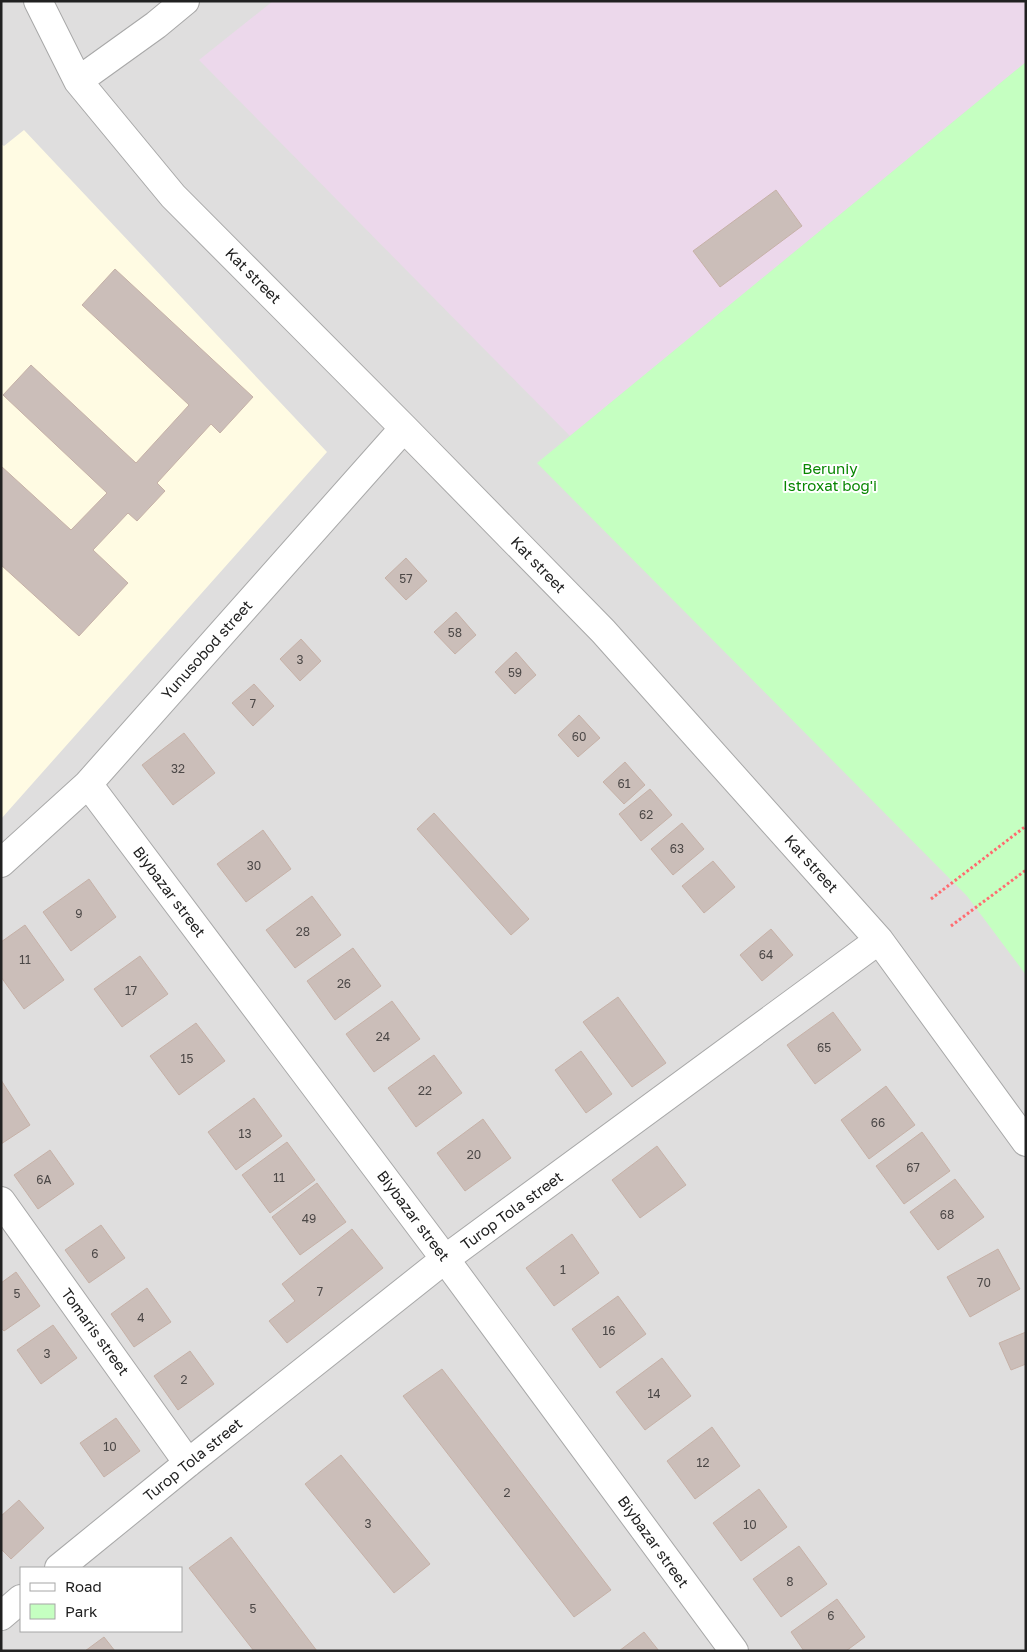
<svg xmlns="http://www.w3.org/2000/svg" width="1027" height="1652" font-family="'Golos Text',sans-serif">
<style>
.residential{fill:#dfdede;fill-rule:evenodd}
.industrial{fill:#ecd8eb}
.education{fill:#fffbe3}
.park{fill:#c5ffc1}
.building{fill:#cbbeb9;stroke:#c6b1a7}
.lines{fill:none;stroke-linecap:round;stroke-linejoin:round}
.minor-casing{stroke:#a8a8a8;stroke-width:30}
.path{stroke:#ff6b70;stroke-width:3;stroke-dasharray:2.5 2.5;stroke-linecap:butt}
.minor{stroke:#fff;stroke-width:28}
.labels{text-anchor:middle;stroke-width:4;stroke-linejoin:round;paint-order:stroke}
.number-label{font-size:12px;fill:#4c4847}
.street-label{font-size:15px;fill:#212121;stroke:#fff}
.park-label{font-size:15px;fill:#088702;stroke:#fff}
</style>
<rect width="100%" height="100%" fill="#f2ede7"/>
<path class="residential" d="M1 1H1026V1651H1ZM21 1568H181V1631H21Z"/>
<path class="industrial" d="M273 1H1026V62L570 436 199 60Z"/>
<path class="education" d="M24 130 327 452 1 819V144L4 146Z"/>
<path class="park" d="M1026 62V975L967 896 537 463Z"/>
<path class="building" d="M776 190 802 226 720 287 693 251Z
M115 269 253 397 220 433 211 424 157 483 165 491 137 521 128 513 93 550 128 583 79 636 1 565V466L71 530 107 493 3 395 31 365 136 463 189 405 82 305Z
M406 558 427 581 406 600 385 578Z
M456 612 476 635 455 654 434 632Z
M301 639 321 661 300 681 280 659Z
M516 652 536 675 515 694 495 672Z
M254 684 274 706 253 726 232 703Z
M579 715 600 738 578 757 558 735Z
M184 733 215 773 173 805 142 765Z
M625 762 645 785 624 804 603 782Z
M650 789 672 815 641 841 619 814Z
M434 813 529 919 511 935 417 829Z
M682 823 704 849 673 875 651 849Z
M263 830 291 869 246 902 217 864Z
M713 861 735 887 704 913 682 886Z
M89 879 116 917 71 951 43 912Z
M312 896 341 935 295 968 266 930Z
M25 925 64 980 24 1009 1 977V942Z
M771 929 793 955 762 981 740 955Z
M353 948 381 986 335 1020 307 981Z
M140 956 168 994 122 1027 94 989Z
M618 997 666 1063 632 1087 583 1022Z
M392 1001 420 1039 374 1072 346 1034Z
M833 1012 861 1050 815 1084 787 1045Z
M196 1023 225 1061 179 1095 150 1056Z
M581 1051 612 1094 586 1113 555 1070Z
M434 1055 462 1093 416 1127 388 1088Z
M1 1080 30 1125 1 1144Z
M886 1086 915 1125 869 1159 841 1120Z
M254 1098 282 1136 236 1170 208 1132Z
M483 1119 511 1158 465 1191 437 1153Z
M922 1132 950 1171 904 1204 876 1166Z
M287 1142 315 1180 270 1213 242 1175Z
M657 1146 686 1185 640 1218 612 1180Z
M50 1150 74 1184 38 1209 14 1175Z
M955 1179 984 1217 938 1250 910 1212Z
M317 1183 346 1222 300 1255 272 1217Z
M101 1225 125 1258 89 1283 65 1250Z
M352 1229 383 1268 287 1343 269 1321 295 1301 282 1284Z
M572 1234 599 1273 554 1306 526 1268Z
M998 1249 1020 1289 970 1317 947 1277Z
M16 1272 40 1306 4 1331 1 1328V1283Z
M147 1288 171 1322 134 1347 111 1314Z
M618 1296 646 1334 600 1368 572 1329Z
M53 1325 77 1358 41 1384 17 1350Z
M1026 1332V1364L1011 1370 999 1343Z
M190 1351 214 1384 178 1410 154 1376Z
M662 1358 691 1396 645 1430 616 1392Z
M442 1369 611 1590 574 1617 403 1396Z
M116 1418 140 1451 104 1477 80 1443Z
M712 1427 740 1466 695 1499 667 1461Z
M341 1455 430 1564 394 1593 305 1484Z
M759 1489 787 1527 741 1561 713 1523Z
M19 1500 44 1528 11 1559 1 1549V1516Z
M231 1537 317 1651H254L189 1568Z
M799 1546 827 1584 781 1617 753 1579Z
M837 1599 865 1637 846 1651H804L791 1632Z
M644 1632 659 1651H619Z
M104 1637 115 1651H85Z"/>
<g class="lines">
<g class="minor-casing">
<path id="minor" d="M38 1 78 81 173 196 404 428 603 631 879 940 1026 1142
M78 81 156 25 185 1
M88 784 445 1259 734 1651
M1 863 88 784 404 428
M1 1201 188 1463
M59 1568 188 1463 445 1259 879 940
M1 1616 21 1599"/>
</g>
<path class="path" d="M931 899 1026 826
M951 926 1026 870"/>
<use href="#minor" class="minor"/>
</g>
<g class="labels">
<g class="number-label">
<text x="406" y="583">57</text>
<text x="455" y="637">58</text>
<text x="300" y="664">3</text>
<text x="515" y="677">59</text>
<text x="253" y="708">7</text>
<text x="579" y="741">60</text>
<text x="178" y="773">32</text>
<text x="624" y="788">61</text>
<text x="646" y="819">62</text>
<text x="677" y="853">63</text>
<text x="254" y="870">30</text>
<text x="79" y="918">9</text>
<text x="303" y="936">28</text>
<text x="766" y="959">64</text>
<text x="25" y="964">11</text>
<text x="344" y="988">26</text>
<text x="131" y="995">17</text>
<text x="383" y="1041">24</text>
<text x="824" y="1052">65</text>
<text x="187" y="1063">15</text>
<text x="425" y="1095">22</text>
<text x="878" y="1127">66</text>
<text x="245" y="1138">13</text>
<text x="474" y="1159">20</text>
<text x="913" y="1172">67</text>
<text x="279" y="1182">11</text>
<text x="44" y="1184">6A</text>
<text x="947" y="1219">68</text>
<text x="309" y="1223">49</text>
<text x="95" y="1258">6</text>
<text x="563" y="1274">1</text>
<text x="984" y="1287">70</text>
<text x="320" y="1296">7</text>
<text x="17" y="1298">5</text>
<text x="141" y="1322">4</text>
<text x="609" y="1335">16</text>
<text x="47" y="1358">3</text>
<text x="184" y="1384">2</text>
<text x="654" y="1398">14</text>
<text x="110" y="1451">10</text>
<text x="703" y="1467">12</text>
<text x="507" y="1497">2</text>
<text x="368" y="1528">3</text>
<text x="750" y="1529">10</text>
<text x="790" y="1586">8</text>
<text x="253" y="1613">5</text>
<text x="831" y="1620">6</text>
</g>
<g class="street-label">
<text transform="translate(253 276) rotate(45)" y="5">Kat street</text>
<text transform="translate(538 565) rotate(46)" y="5">Kat street</text>
<text transform="translate(207 650) rotate(-48)" y="5">Yunusobod street</text>
<text transform="translate(811 864) rotate(48)" y="5">Kat street</text>
<text transform="translate(169 892) rotate(53)" y="5">Biybazar street</text>
<text transform="translate(512 1211) rotate(-36)" y="5">Turop Tola street</text>
<text transform="translate(413 1216) rotate(53)" y="5">Biybazar street</text>
<text transform="translate(95 1332) rotate(54)" y="5">Tomaris street</text>
<text transform="translate(193 1460) rotate(-39)" y="5">Turop Tola street</text>
<text transform="translate(653 1542) rotate(54)" y="5">Biybazar street</text>
</g>
<g class="park-label">
<text x="830" y="474">Beruniy<tspan x="830" dy="17">Istroxat bog'i</tspan></text>
</g>
</g>
<rect width="1027" height="1652" fill="none" stroke="#212121" stroke-width="5"/>
<rect x="20" y="1567" width="162" height="65" fill="#ffffff" stroke="#a6a6a6"/>
<rect x="30" y="1583" width="25" height="8" fill="#ffffff" stroke="#a6a6a6"/>
<text x="65" y="1592" font-size="15" fill="#212121">Road</text>
<rect x="30" y="1604" width="25" height="15" fill="#c5ffc1" stroke="#a6a6a6"/>
<text x="65" y="1617" font-size="15" fill="#212121">Park</text>
</svg>
